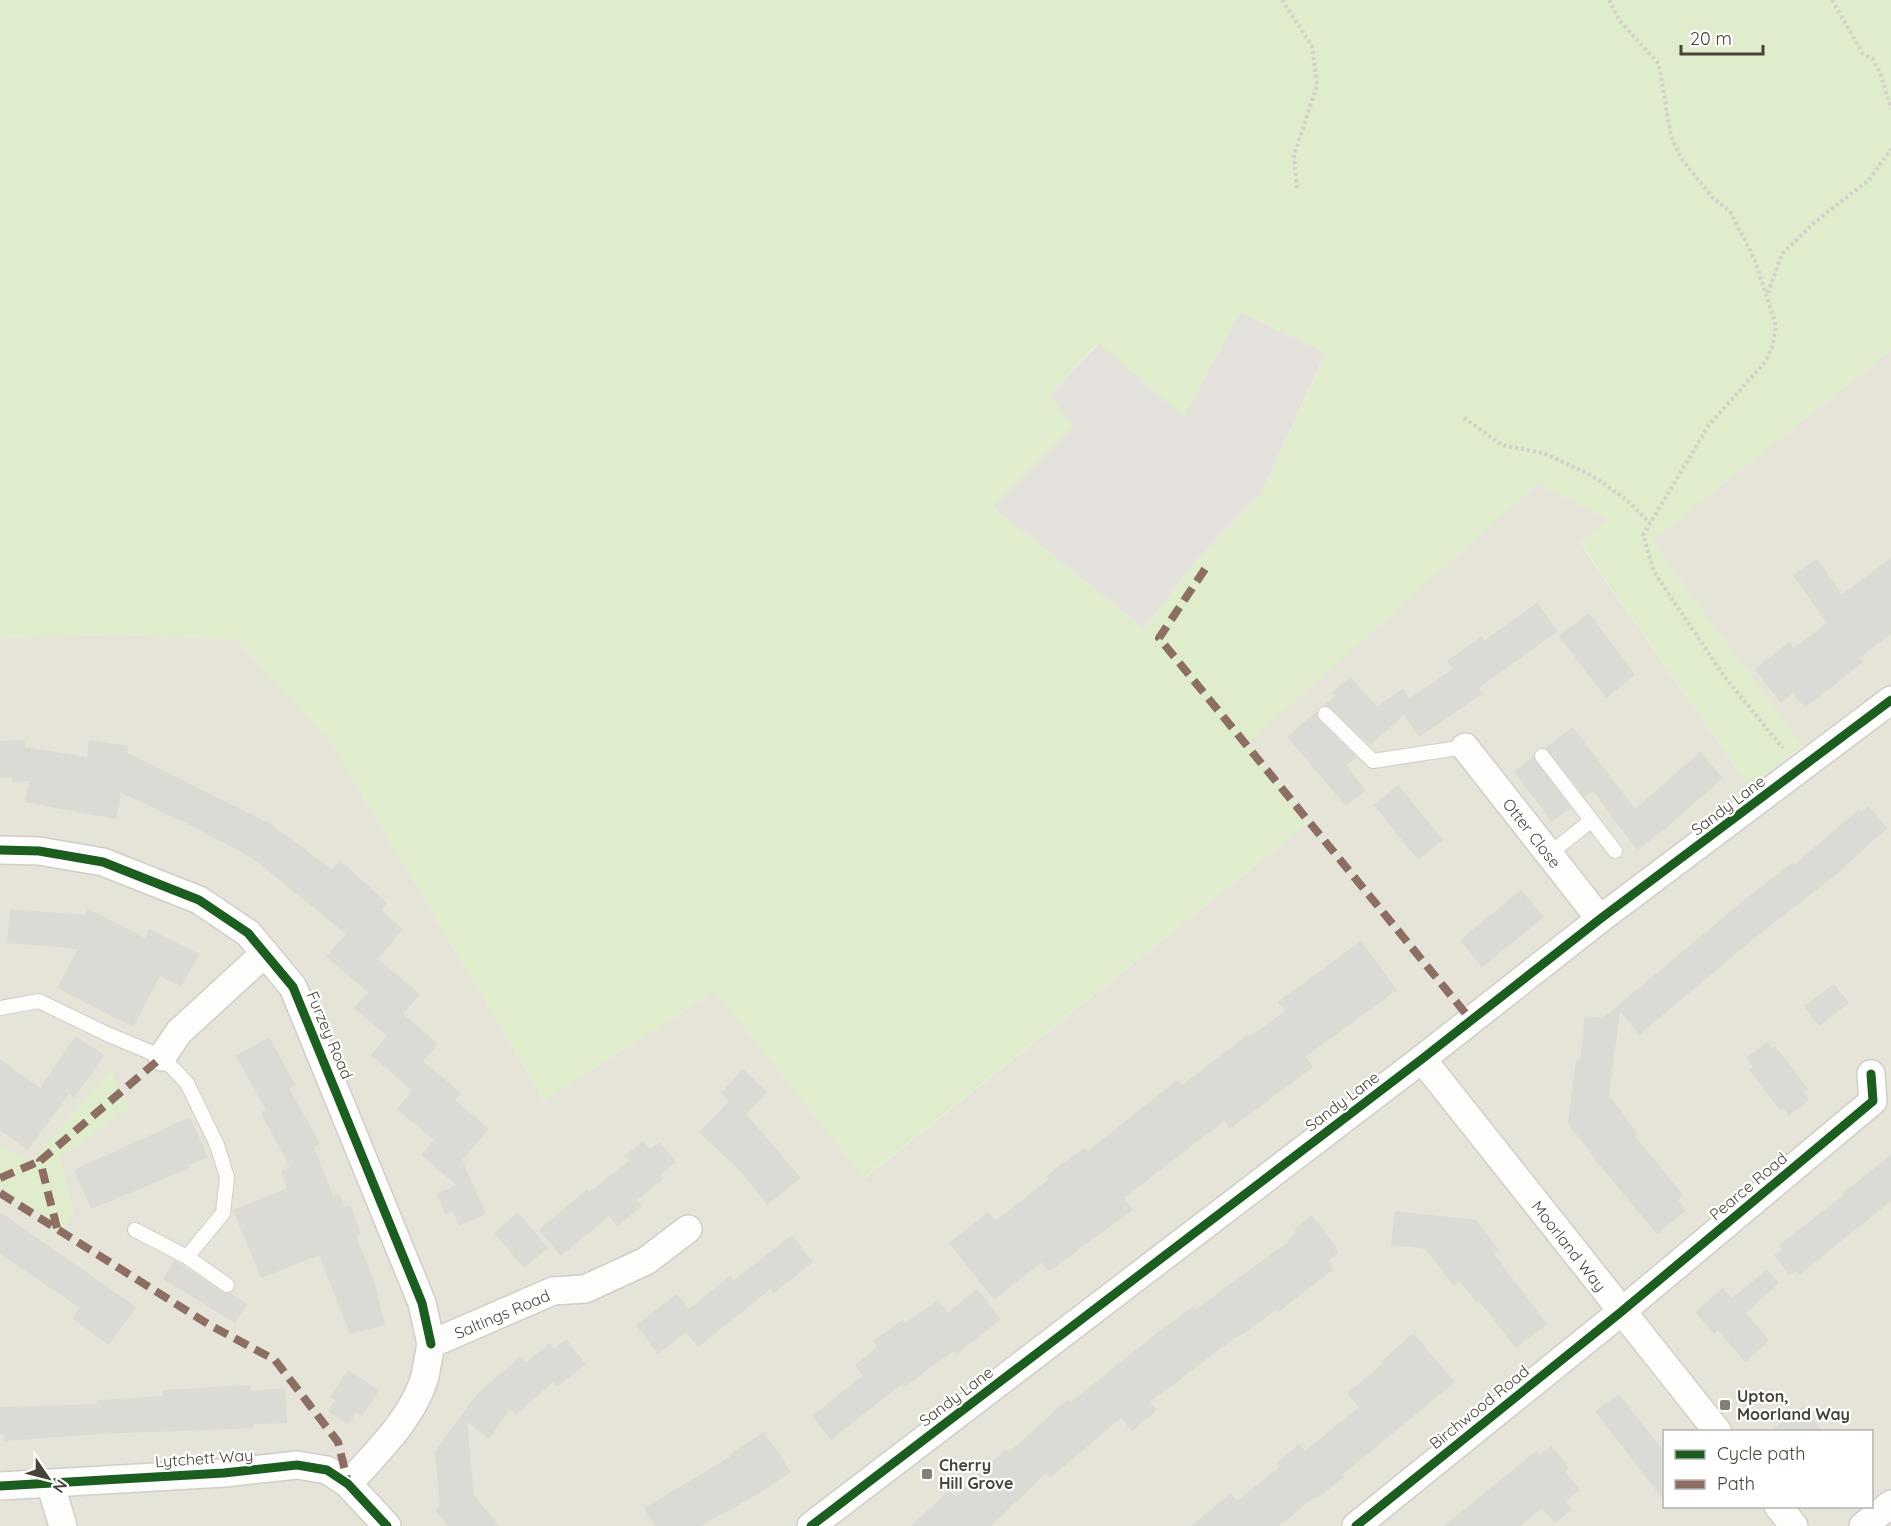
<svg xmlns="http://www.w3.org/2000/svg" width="1891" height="1526" font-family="Quicksand,sans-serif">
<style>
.residential{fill:#e6e3d9;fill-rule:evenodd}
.industrial{fill:#e5e2dd}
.green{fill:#dfedcc;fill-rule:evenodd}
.building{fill:#dcdad4}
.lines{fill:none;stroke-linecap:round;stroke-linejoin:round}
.lane-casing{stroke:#d0cec9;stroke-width:16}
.street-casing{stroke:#d0cec9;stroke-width:30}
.path{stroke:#d2d1ca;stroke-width:4;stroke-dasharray:3 3;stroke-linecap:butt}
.lane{stroke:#fdfdfc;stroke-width:14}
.street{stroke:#fdfdfc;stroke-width:27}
.quiet{stroke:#8d6e63;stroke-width:8;stroke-dasharray:15 8;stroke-linecap:butt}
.cycleway-casing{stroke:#fff;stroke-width:13}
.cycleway{stroke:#1b5e20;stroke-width:9}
.poi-dot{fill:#847f76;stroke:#fff;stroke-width:2}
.labels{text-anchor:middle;stroke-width:4.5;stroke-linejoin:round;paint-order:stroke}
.street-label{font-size:16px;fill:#494237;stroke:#fff}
.poi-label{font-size:16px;font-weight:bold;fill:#494237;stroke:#fff;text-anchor:start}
</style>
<rect width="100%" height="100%" fill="#f2f1ec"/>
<path class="residential" d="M1891 350V1526H0V638L115 635 236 639 331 742 544 1100 715 991 865 1178 1309 822 1246 744 1538 483 1608 519 1580 544 1749 786 1803 747 1651 541ZM1664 1432H1872V1506H1664Z"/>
<path class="industrial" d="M1240 312 1326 352 1261 494 1197 560 1144 629 992 507 1073 426 1049 395 1099 343 1184 416Z"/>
<path class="green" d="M0 0H1891V350L1651 541 1803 746 1749 786 1580 543 1608 519 1538 483 1247 744 1309 822 864 1178 715 991 544 1100 331 742 236 639 115 635 0 638ZM1240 312 1326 353 1261 494 1197 560 1144 629 992 507 1074 426 1049 395 1098 343 1184 417Z
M111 1070 129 1108 60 1157 74 1213 64 1228 0 1188V1146L33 1163 45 1145Z"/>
<path class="building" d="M1891 558V634L1859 658 1863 662 1805 708 1793 693 1781 703 1755 669 1789 642 1794 648 1827 623 1793 575 1817 559 1842 594Z
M1537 603 1558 631 1479 688 1482 694 1419 737 1404 715 1370 745 1331 708 1324 705 1335 696 1332 693 1350 677 1377 706 1403 689 1409 699 1453 669 1447 661 1482 636 1485 640Z
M1589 613 1635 675 1606 698 1559 636Z
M1316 712 1319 720 1356 757 1346 766 1366 790 1346 806 1287 737Z
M1573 727 1635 809 1700 752 1723 778 1665 829 1637 850 1593 791 1585 797 1545 748Z
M25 740V747L87 757 89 740 128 746 127 753 269 823 332 869 340 860 387 903 381 910 403 929 378 959 420 994 403 1014 438 1044 423 1061 461 1093 455 1100 489 1129 462 1160 486 1214 459 1226 453 1211 445 1214 437 1194 456 1185 421 1155 434 1140 397 1109 412 1091 371 1055 387 1036 354 1008 368 992 326 957 346 934 252 858 188 824 121 793 116 819 25 802 29 781 12 782V778H0V741Z
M1533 757 1571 808 1552 822 1514 771Z
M1398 785 1443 840 1418 860 1374 805Z
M1868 806 1887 828 1838 873 1751 941 1639 1035 1620 1011 1609 1095 1638 1134 1635 1136 1683 1195 1678 1200 1686 1210 1657 1234 1598 1163 1568 1123 1576 1060 1579 1061 1581 1054 1585 1016 1603 1018 1743 901 1792 863 1794 865 1859 809 1861 812Z
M1521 890 1544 917 1482 967 1460 940Z
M10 909 85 915 88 909 145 938 149 929 199 954 181 987 160 976 133 1027 57 988 78 949 7 943Z
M1361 941 1397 990 1305 1057 1313 1067 1230 1129 1224 1121 1124 1198 1133 1210 1049 1271 1042 1262 994 1300 949 1243 988 1212 995 1221 1049 1179 1046 1176 1085 1147 1088 1151 1177 1080 1182 1085 1249 1034 1251 1036 1285 1011 1278 1002Z
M1834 984 1849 1003 1819 1026 1804 1006Z
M76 1036 104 1055 74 1098 69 1094 28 1150 0 1130V1059L40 1088Z
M269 1037 295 1085 289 1088 320 1144 314 1147 333 1196 340 1194 345 1207 350 1205 361 1234 356 1236 373 1277 385 1325 350 1334 319 1255 261 1278 233 1210 287 1188 281 1171 290 1167 261 1113 266 1110 236 1056Z
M1767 1042 1772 1048 1775 1046 1808 1089 1803 1092 1809 1100 1789 1116 1783 1108 1780 1110 1749 1070 1753 1067 1746 1058Z
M743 1069 767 1092 746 1114 801 1178 767 1205 741 1172 699 1132 729 1101 721 1093Z
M190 1117 208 1157 189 1165 190 1168 91 1209 74 1170Z
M643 1141 650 1149 660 1142 676 1162 660 1175 663 1179 637 1200 642 1206 617 1226 609 1216 561 1256 539 1230 587 1189 589 1192 629 1161 625 1156Z
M1891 1155V1201L1799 1275 1796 1271 1789 1275 1774 1255 1782 1249 1779 1245 1844 1195 1843 1193Z
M1395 1211 1476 1220 1499 1250 1494 1254 1547 1324 1516 1348 1479 1301 1477 1303 1460 1281 1454 1286 1425 1249 1391 1245Z
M0 1212 136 1307 109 1345 72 1318 80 1308 0 1254Z
M518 1212 548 1248 524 1268 494 1233Z
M1311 1215 1337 1247 1335 1249 1338 1253 1328 1262 1334 1269 1278 1312 1276 1310 1237 1338 1236 1337 1150 1402 1157 1410 1132 1431 1121 1418 1050 1478 1046 1473 991 1526H911L949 1490 955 1497 1006 1449 1009 1452 1068 1399 1071 1402 1157 1333 1194 1306 1196 1309 1288 1242 1287 1240 1296 1233 1294 1230Z
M792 1235 813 1262 774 1293 771 1289 698 1347 686 1332 658 1354 636 1325 677 1294 689 1309 730 1276 734 1280Z
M174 1260 222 1292 230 1293 247 1304 235 1323 163 1279Z
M1767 1270 1779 1283 1746 1313 1769 1341 1745 1362 1718 1330 1714 1334 1695 1312 1723 1288 1732 1298Z
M977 1289 1001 1319 956 1355 953 1351 906 1386 903 1383 831 1440 812 1416 863 1375 855 1365 877 1347 873 1341 902 1320 904 1324 938 1300 948 1312Z
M1413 1333 1455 1382 1342 1475 1344 1477 1318 1498 1316 1496 1279 1526H1191L1231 1493 1237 1501 1279 1467 1276 1464 1299 1444 1305 1451 1359 1407 1347 1393 1384 1363 1382 1361Z
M566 1339 586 1364 557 1387 553 1382 516 1415 510 1409 489 1439 467 1422 474 1495 499 1526H448L435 1510 440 1506 435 1451 477 1394 521 1356 526 1362 550 1343 554 1349Z
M348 1370 379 1390 362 1416 356 1412 348 1425 328 1411 335 1400 330 1397Z
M250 1385 251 1391 285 1388 287 1423 253 1424V1428L99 1434 4 1441V1434L0 1435V1407L97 1404V1400L163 1396V1390Z
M1619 1394 1665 1453V1502L1595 1411Z
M1803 1406 1822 1431H1770Z
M764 1432 791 1472 756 1495 701 1526H655L644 1508 730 1457 729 1455Z
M1552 1446 1569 1468 1565 1471 1580 1490 1566 1501 1572 1509 1555 1523 1542 1508 1520 1526H1444L1536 1451 1539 1455Z"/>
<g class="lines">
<g class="lane-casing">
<path id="lane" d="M1325 714 1373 761 1465 747
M1542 756 1615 851
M1549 854 1591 821
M0 1008 39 1001 107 1034 162 1057 187 1083 217 1145 227 1177 223 1213 187 1257
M135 1230 187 1257 227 1285"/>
</g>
<g class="street-casing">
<path id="street" d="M1465 747 1600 919
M0 850 39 851 103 862 199 900 248 933 293 987 422 1303 431 1344
M162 1057 179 1032 265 953
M1422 1059 1718 1432
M50 1483 63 1526
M348 1484C376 1453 414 1417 425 1376 427 1366 429 1354 431 1344L553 1291 585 1289 646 1261 688 1229
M0 1486 224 1473 297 1465 327 1470 348 1484 387 1526
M1778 1506 1794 1526
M811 1526 1422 1059 1600 919 1891 700
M1356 1526 1621 1312 1873 1101 1871 1074
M1863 1526 1891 1504"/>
</g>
<path class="path" d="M1282 0 1312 46 1317 85 1294 156 1297 188
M1609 0 1619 20 1659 64 1671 137 1683 161 1713 198 1730 211 1755 260 1776 326 1772 348 1765 362 1709 425 1643 535 1654 572 1724 676 1783 748
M1832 0 1863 54 1873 59 1881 75 1891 109
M1768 293 1782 254 1815 222 1869 180 1891 149
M1464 418 1502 445 1543 453 1591 475 1627 500 1650 523"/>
<use href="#lane" class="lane"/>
<use href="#street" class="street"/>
<path class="quiet" d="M1205 569 1159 638 1471 1020
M0 1178 40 1161
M0 1193 208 1324 275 1360 338 1442 348 1483
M57 1228 40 1161 162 1057"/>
<g class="cycleway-casing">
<path id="cycleway" d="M0 850 39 851 103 862 199 900 248 933 293 987 422 1303 431 1344
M0 1486 224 1473 297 1465 327 1470 348 1484 387 1526
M811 1526 1422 1059 1600 919 1891 700
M1356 1526 1621 1312 1873 1101 1871 1074"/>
</g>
<use href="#cycleway" class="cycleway"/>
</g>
<g class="poi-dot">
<rect x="1719" y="1399" width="12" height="12" rx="3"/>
<rect x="921" y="1468" width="12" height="12" rx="3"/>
</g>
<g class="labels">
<g class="street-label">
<text transform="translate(1728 805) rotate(-37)" y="6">Sandy Lane</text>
<text transform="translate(1532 833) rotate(52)" y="6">Otter Close</text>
<text transform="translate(330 1035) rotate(67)" y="6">Furzey Road</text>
<text transform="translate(1342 1101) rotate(-37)" y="6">Sandy Lane</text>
<text transform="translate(1748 1186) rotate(-40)" y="6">Pearce Road</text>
<text transform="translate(1569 1246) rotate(52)" y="6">Moorland Way</text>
<text transform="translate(502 1314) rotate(-23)" y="6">Saltings Road</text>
<text transform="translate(956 1396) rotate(-37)" y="6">Sandy Lane</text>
<text transform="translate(1479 1407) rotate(-39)" y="6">Birchwood Road</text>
<text transform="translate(204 1458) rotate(-4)" y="6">Lytchett Way</text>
</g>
<g class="poi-label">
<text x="1737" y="1402">Upton,<tspan x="1737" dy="18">Moorland Way</tspan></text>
<text x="939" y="1471">Cherry<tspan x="939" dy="18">Hill Grove</tspan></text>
</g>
</g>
<rect x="1663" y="1430" width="210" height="78" fill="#ffffff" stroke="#b6b3af" stroke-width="1.5"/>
<rect x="1675" y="1450" width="30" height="9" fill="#1b5e20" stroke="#b6b3af" stroke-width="1.5"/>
<text x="1717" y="1460" font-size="18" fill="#494237">Cycle path</text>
<rect x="1675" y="1480" width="30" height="9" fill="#8d6e63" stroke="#b6b3af" stroke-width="1.5"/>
<text x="1717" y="1490" font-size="18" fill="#494237">Path</text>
<g transform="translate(48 1478) rotate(125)" stroke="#ffffff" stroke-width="4.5" paint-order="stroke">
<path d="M0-4.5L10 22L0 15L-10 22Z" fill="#494237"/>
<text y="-9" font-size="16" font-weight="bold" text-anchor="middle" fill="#494237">N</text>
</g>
<path d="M1681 45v9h82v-9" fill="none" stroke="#494237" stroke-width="3"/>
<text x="1690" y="45" font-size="18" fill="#494237" stroke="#ffffff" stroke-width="4.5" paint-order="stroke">20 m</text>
</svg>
